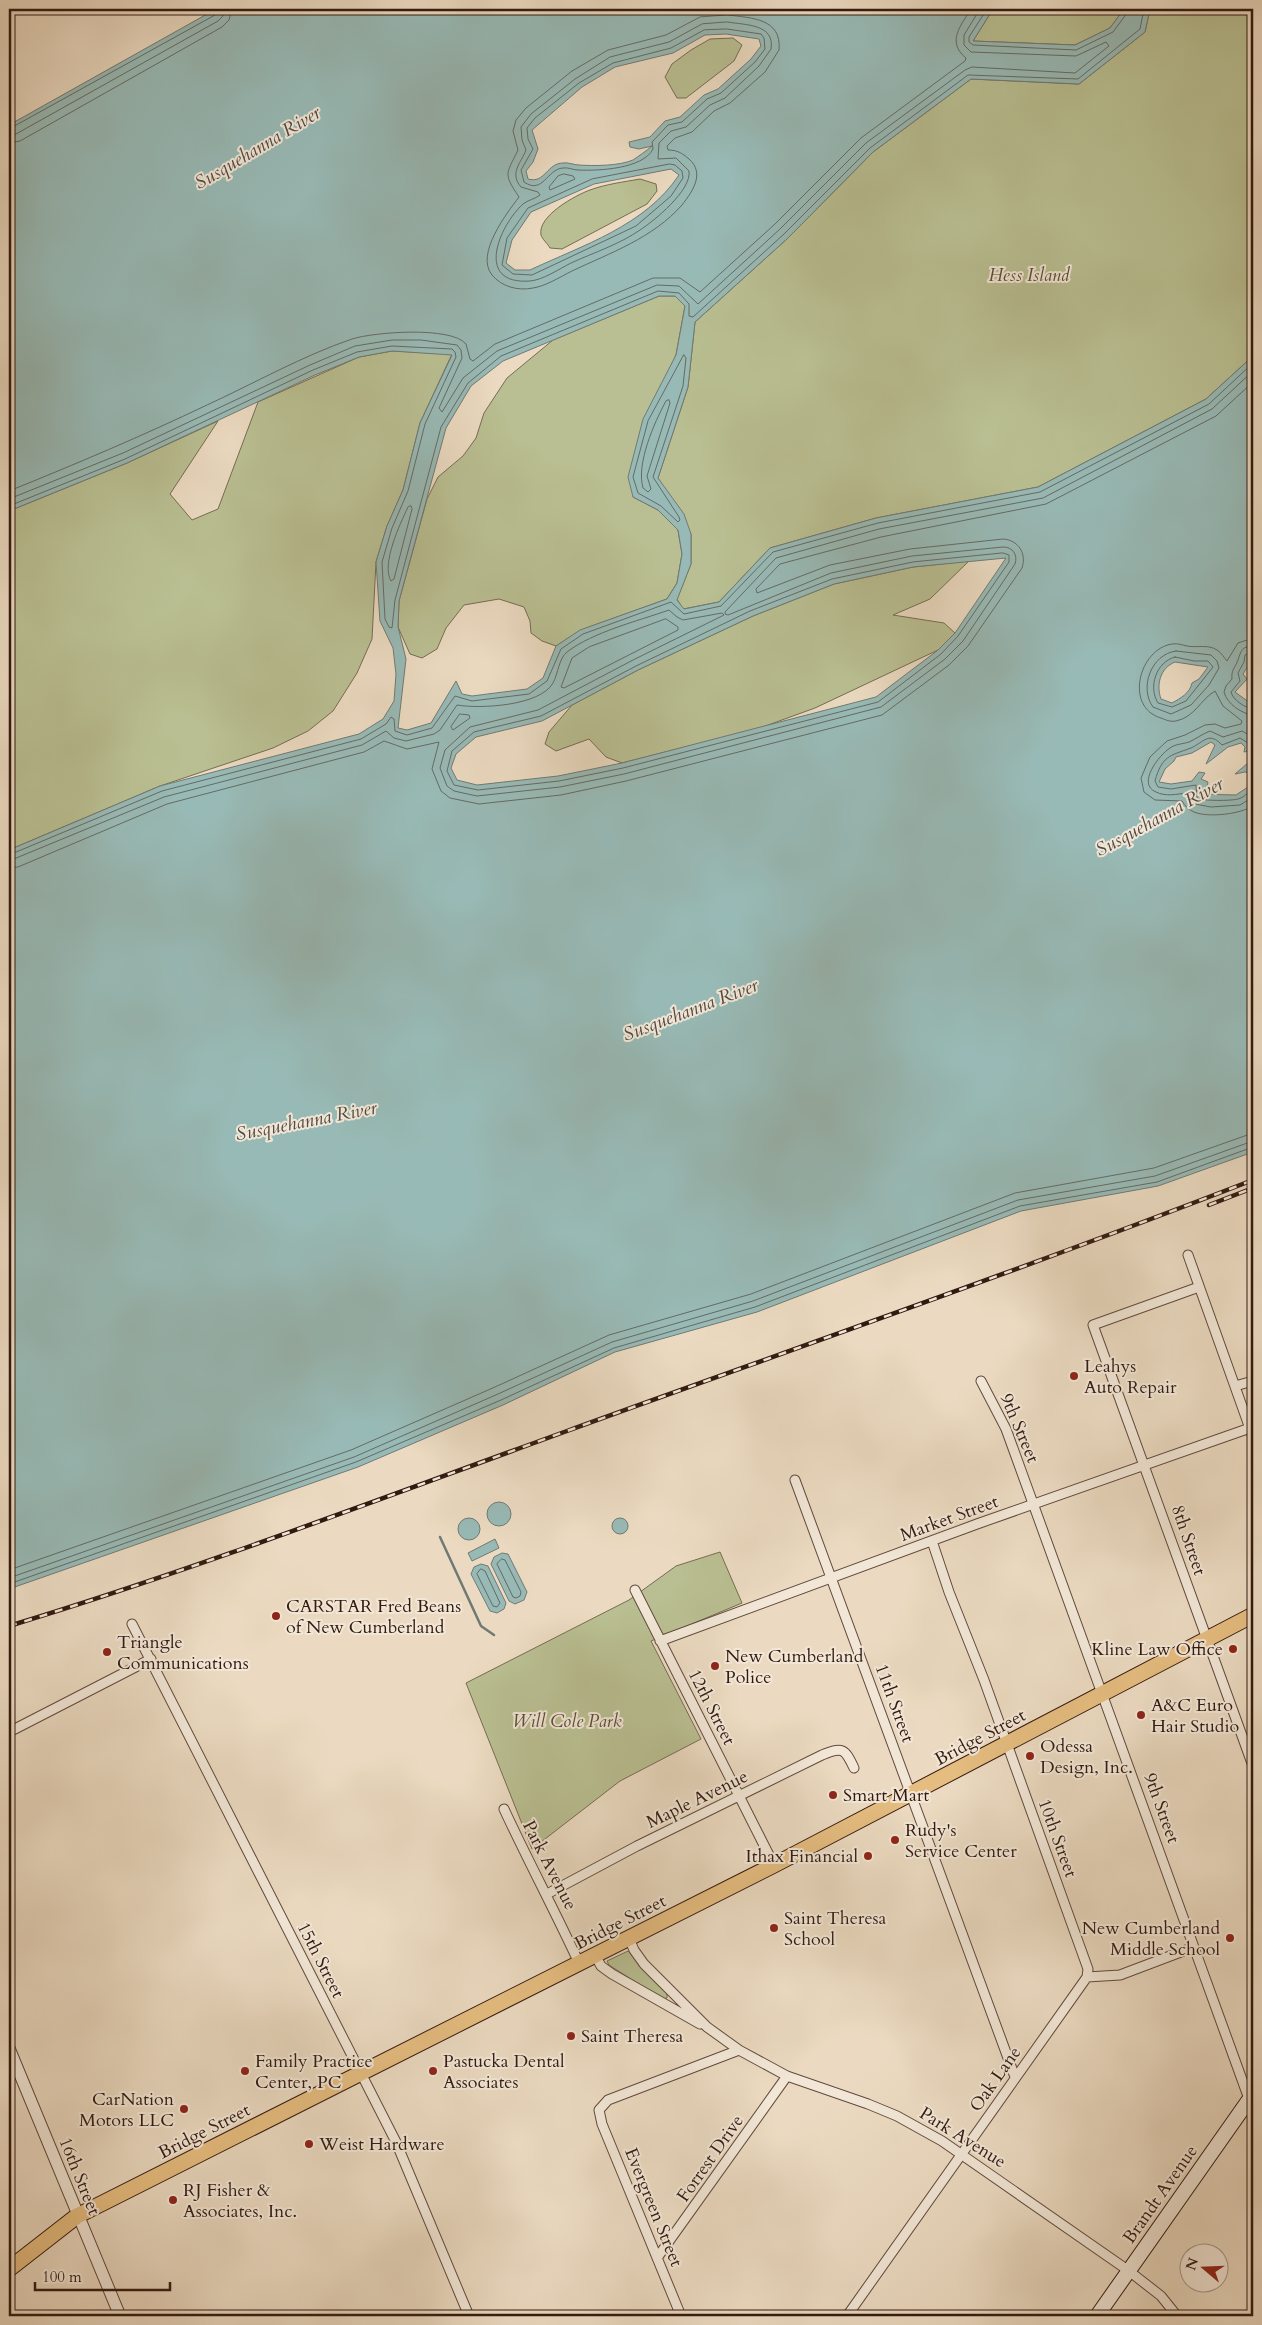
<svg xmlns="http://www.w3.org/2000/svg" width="1262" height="2325" font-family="Cardo,serif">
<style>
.green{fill:#b9bf92;stroke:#766c52}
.water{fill:#98bab6;stroke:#707a74;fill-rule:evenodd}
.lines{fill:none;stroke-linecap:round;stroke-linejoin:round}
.shore{stroke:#666a64;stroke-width:1}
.stream{stroke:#707a74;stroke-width:2.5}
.minor-casing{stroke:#614a3d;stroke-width:11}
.tertiary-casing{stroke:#614a3d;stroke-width:13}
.secondary-casing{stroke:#331a11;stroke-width:16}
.primary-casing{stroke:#331a11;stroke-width:17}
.minor{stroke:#f2e7d7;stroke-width:9}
.tertiary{stroke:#f2e7d7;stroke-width:11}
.secondary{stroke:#f2e7d7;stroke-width:14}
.primary{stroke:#e6bd80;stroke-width:15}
.rail-casing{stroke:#331a11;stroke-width:4.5}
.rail{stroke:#f2e7d7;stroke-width:2.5;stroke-dasharray:8;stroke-linecap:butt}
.poi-dot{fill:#8f2418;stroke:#f2e7d7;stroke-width:2}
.labels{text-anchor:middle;stroke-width:4;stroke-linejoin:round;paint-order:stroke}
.park-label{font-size:18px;font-style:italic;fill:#5b4c38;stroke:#f2e7d7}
.poi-label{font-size:18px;fill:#331a11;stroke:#f2e7d7;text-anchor:start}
.street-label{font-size:18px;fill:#331a11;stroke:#f2e7d7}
.water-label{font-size:19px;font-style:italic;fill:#514a43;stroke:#f2e7d7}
</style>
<rect width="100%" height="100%" fill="#ebdac1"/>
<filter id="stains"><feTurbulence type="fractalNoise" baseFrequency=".004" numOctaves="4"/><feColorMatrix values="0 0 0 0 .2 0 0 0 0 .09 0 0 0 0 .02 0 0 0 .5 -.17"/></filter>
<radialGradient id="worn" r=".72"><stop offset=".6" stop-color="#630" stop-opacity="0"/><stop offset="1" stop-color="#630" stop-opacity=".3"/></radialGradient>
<path class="green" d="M993 9H1124L1110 28 1075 45 973 41Z
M1150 9H1253V356L1206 399 1038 487 876 518 770 548 719 602 683 609 677 599 691 564V534L658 478 688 387 695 322 788 238 873 152 971 79 1079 84 1145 32Z
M733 38 742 45 734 61 686 98H677L665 77 672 64 691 50 710 39Z
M640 179 656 184 657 191 647 204 562 249 550 248C548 244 542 239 541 235 537 216 576 195 590 190 606 184 624 182 640 179Z
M659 296H675L685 306 676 355 664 381 633 497 658 510 678 530 682 554 677 583 667 599 581 630 556 646 542 641 531 633 530 621 524 607 499 599 464 605 446 628 437 649 422 658 410 654 398 627 399 601 427 499 438 477 463 456 476 438 484 413 507 378 553 340Z
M392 351 452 354 420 423 403 490 387 526 376 562 372 639 357 673 333 711 308 731 273 748 160 786 9 850V511L127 463 218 421 170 494 192 520 218 509 258 402 359 357Z
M969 561 930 599 893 615 944 623 955 633 938 650 815 708 757 729 622 763 606 757 589 739 556 751 545 744 549 732 572 705 638 670 753 616 834 584 913 567Z
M720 1552 742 1603 651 1641 701 1739 620 1781 532 1849 466 1683 629 1600 676 1566Z
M628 1951 667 1993V1998L662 1999 609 1965 607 1961Z"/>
<path class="water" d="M216 9H993L973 41 1075 45 1110 28 1124 9H1150L1145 32 1079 84 971 79 873 152 788 238 695 322 688 387 658 478 684 514 691 534V564L677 600 684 609 719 602 770 548 876 518 1038 487 1206 399 1253 356V656L1248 658 1251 661 1243 674 1247 679 1235 692 1253 705V745L1249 751 1244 752 1245 747 1241 743 1228 747 1206 764 1215 745 1211 742 1192 753 1176 757 1174 761 1165 769 1159 782 1171 784 1192 781 1199 772 1205 773 1201 779 1208 782 1207 788 1196 794 1236 795 1248 787 1251 773 1245 772 1235 774 1248 763 1249 756 1253 758V1152L1158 1186 1021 1211 757 1312 615 1352 503 1405 358 1467 9 1589V850L160 786 359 734 383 719 394 701 396 674 393 648 380 621 376 562 387 526 403 490 420 423 452 355 392 351 359 357 315 375 127 463 9 511V125ZM726 34 759 39 761 46 751 59 718 89 704 95 680 117 665 121 650 137 629 142 630 147 639 149 652 146C646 151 639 156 633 160 619 166 594 166 579 165 574 165 568 162 563 163 547 163 545 184 528 179L526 171 533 162 538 149 532 130 582 87 615 67 673 53 705 35ZM671 169 679 175C645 226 583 245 530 270H515L506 263 512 240 531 212 594 184ZM659 296H675L685 306 676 355 643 419 628 477 633 497 658 510 678 530 682 554 677 583 667 599 580 630 556 646 543 678 527 689 472 696 462 694 456 681 431 723 407 730 398 728 406 659 398 627 399 601 446 428 471 386 503 361ZM1006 558 955 633 938 650 876 697 622 763 558 776 477 785 457 780 451 768 456 754 476 737 542 721 638 670 753 616 834 584 913 567ZM1175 662 1208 667 1199 679 1192 683C1190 693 1181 698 1172 703L1161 699C1156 685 1160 668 1175 662Z
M487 1514a12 12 0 1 1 24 0a12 12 0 1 1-24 0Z
M458 1529a11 11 0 1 1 22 0a11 11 0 1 1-22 0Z
M612 1526a8 8 0 1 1 16 0a8 8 0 1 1-16 0Z
M495 1539 499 1548 472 1561 468 1553Z
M502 1553 508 1554 527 1592 524 1600 515 1604 509 1601 491 1564 494 1557Z
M481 1564 488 1566 506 1603 504 1609 497 1613 490 1611 471 1574 474 1567Z"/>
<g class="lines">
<path class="shore" d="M987 9 969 37V42L973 45 1076 50 1113 32 1127 13 1128 9
M728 15C751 18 782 18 779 50L765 72 730 103 714 111 692 132 675 138 667 146 668 150C677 150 682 153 689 159 705 173 693 191 682 205 653 238 610 253 572 271 560 277 546 286 533 288 518 291 502 287 492 275 475 254 507 213 519 197 503 173 506 175 518 150L513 131 516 120 526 108 572 71 608 50 666 35 700 17Z
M727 22C746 25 775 24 771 49L759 66 725 98 710 105 686 127 671 131 659 143 658 159 676 158 689 171C692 190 654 221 640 230 620 244 593 253 571 263 559 269 543 280 530 281 474 285 499 226 523 204 528 200 535 199 540 195L538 192 521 187C509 173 521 163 526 150L522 140 521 127 531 114 575 79 610 57 669 42 702 24Z
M727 29 761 34 764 38 765 49 755 62 721 93 707 99 682 122 668 125 652 142 653 149C643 169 598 171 578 170 573 170 568 167 563 168 547 169 543 195 524 182L521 170 533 149 528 139 527 128 535 118 579 83 613 63 671 48 704 30Z
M9 129 215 15 218 9
M9 136 16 134 218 21 223 16 224 9
M9 143 20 141 222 27 229 20 232 9
M670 164 675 165 682 171 683 178 671 196 636 226 532 275 513 274 502 265 507 238 528 208 592 179Z
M564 174 573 176 575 179 550 190 549 187 558 176Z
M684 355 686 358 683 386 653 477 679 517 680 520 678 522 661 506 638 493 633 477 648 421Z
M669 400 670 403 647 476 651 489 648 492 643 488C636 464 654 423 666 401Z
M9 491C76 464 142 436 207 405 255 383 302 356 352 339 374 332 451 326 466 344L470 359 473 361 495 344 653 278H680L700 292 775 224 861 138 965 61 966 58C946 42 961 25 971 9
M9 499 123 453 310 365 355 346 392 340H421L457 345 461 350 462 358 439 408 442 412 463 378 497 351 657 285 679 286 698 304 780 229 866 143 965 70 972 67 1075 73 1109 46 1106 42 1076 56 971 52 964 45V35L980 9
M9 506 125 459 313 370 357 352 392 346 452 349 455 352 456 357 425 424 408 491 392 528 382 562 385 619 389 627 392 628 395 600 441 427 468 383 501 356 658 291 679 293 689 304V316L693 317 784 234 870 148 968 75 1078 79 1140 29 1144 9
M411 506 412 509 394 579 391 581C381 564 400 524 408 507Z
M1003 553 1009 555V562L958 636 941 654 878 702 623 768 559 781 478 790 454 785 447 771 452 751 474 732 541 716 636 666 750 611 832 579 913 562Z
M666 619 678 627V630L564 688 561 687 572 658 589 647Z
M1253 638 1238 643 1227 661C1224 658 1222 653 1217 650 1208 644 1197 648 1187 646 1182 645 1178 643 1172 644 1139 649 1124 707 1161 718 1166 720 1170 722 1176 721 1195 717 1200 700 1215 691L1223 706 1242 721 1241 724 1225 728 1215 724 1205 725 1185 735 1167 741 1150 757 1141 778 1144 792 1155 800 1182 801C1185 806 1189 810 1194 812 1208 818 1241 814 1253 806
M1253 646C1242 646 1241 651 1238 660 1235 668 1231 670 1232 679L1226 686 1224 692C1227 704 1242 714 1253 715
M1176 651 1211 655 1217 661 1219 668 1209 685 1191 705 1171 714 1153 707C1139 688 1151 654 1176 651Z
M1253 652 1245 655 1244 662 1238 673 1240 681 1231 692C1233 700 1245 708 1253 709
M1175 657 1194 661H1208L1213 667 1186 701 1172 707 1158 703C1148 687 1156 662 1175 657Z
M460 714 469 715 470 718 453 730 451 727Z
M1253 737 1242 731 1223 737 1210 731C1202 734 1196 739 1189 742 1183 744 1175 744 1170 748 1160 754 1136 784 1156 792 1166 797 1177 794 1187 793L1195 804 1211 807 1240 805 1253 797
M1253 743H1248L1240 738 1222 745C1209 731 1204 742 1191 748 1169 756 1162 756 1155 781L1158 787 1171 789 1196 785 1197 798C1202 801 1231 801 1238 799 1243 798 1251 791 1253 786
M9 855 162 791 361 739 386 724 391 717 394 719 395 731 407 735 432 728 455 696 472 701 529 694 547 681 561 649 583 634 671 602 684 614 721 606 773 552 878 523 1040 492 1209 404 1253 363
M9 861 164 797 362 745 386 731 394 738 406 741 434 734 440 730 457 705C480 709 540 706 553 683 558 674 559 658 567 652 593 632 638 621 669 610L677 617 683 620 722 613 724 615 633 660 538 710 470 727 445 750 440 768 447 786 454 791 477 796 560 787 624 774 881 707 945 659 963 641 1015 564C1018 555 1013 547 1003 547L912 556 831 573 728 615 725 614V612L776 558 879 529 1043 498 1212 409 1253 371
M9 868 18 867 167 804 364 752 384 741 407 749 439 742 432 769 441 791 450 798 479 804 561 795 626 781 882 715 949 665 968 646 1022 568C1027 553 1018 540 1003 539L910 549 830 565 757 593 756 589 780 564 881 537 1046 504 1216 416 1253 382
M502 1559 505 1560 521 1592 520 1596 516 1598 513 1597 497 1564Z
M481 1569 485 1571 500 1603 497 1607 493 1606 477 1574Z
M9 1570 351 1450 495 1387 609 1335 751 1294 1015 1193 1154 1168 1253 1133
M9 1578 354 1457 498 1394 612 1342 753 1301 1018 1200 1155 1176 1253 1141
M9 1584 356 1462 501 1400 614 1348 755 1307 1020 1206 1157 1182 1253 1147"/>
<path class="stream" d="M440 1537 481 1626 494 1635"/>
<g class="minor-casing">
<path id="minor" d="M1188 1255 1253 1437
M1199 1287 1093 1325 1253 1766
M981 1381 1006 1429 1253 2110
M1235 1386 1253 1381
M795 1480 1015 2077
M932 1541 949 1592 984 1680 1075 1933 1088 1969 1087 1977
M635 1590 774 1865
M132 1624 396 2142 469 2316
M660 1641 977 1524 1250 1428
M9 1732 151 1659
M504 1809C528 1861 555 1911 579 1963
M547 1894 637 1846 822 1755C843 1746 845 1749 854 1768
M629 1938 634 1950 644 1964 707 2027 739 2050 787 2076 868 2104 897 2116 942 2141 1129 2271 1161 2296 1177 2316
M595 1955 601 1966 612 1974 700 2024
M657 2258 787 2076
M681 2316 602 2124 599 2110 608 2100 739 2050
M847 2316 1087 1977 1120 1975 1194 1947"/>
</g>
<g class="tertiary-casing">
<path id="tertiary" d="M9 2048 120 2316"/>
</g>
<g class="secondary-casing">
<path id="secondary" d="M1097 2316 1253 2094"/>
</g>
<g class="primary-casing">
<path id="primary" d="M9 2269 77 2216 774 1865 1253 1615"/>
</g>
<use href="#minor" class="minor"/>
<use href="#tertiary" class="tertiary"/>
<use href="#secondary" class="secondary"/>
<use href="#primary" class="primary"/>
<g class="rail-casing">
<path id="rail" d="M1209 1205 1253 1188
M9 1626C197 1569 382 1498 567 1431 796 1348 1026 1268 1253 1180"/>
</g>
<use href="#rail" class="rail"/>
</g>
<g class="poi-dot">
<circle cx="1074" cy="1376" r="5"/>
<circle cx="276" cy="1616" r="5"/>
<circle cx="1233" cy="1649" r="5"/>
<circle cx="107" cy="1652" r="5"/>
<circle cx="715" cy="1666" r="5"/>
<circle cx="1141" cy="1715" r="5"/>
<circle cx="1030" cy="1756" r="5"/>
<circle cx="833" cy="1795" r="5"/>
<circle cx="895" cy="1840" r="5"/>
<circle cx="868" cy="1856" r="5"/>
<circle cx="774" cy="1928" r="5"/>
<circle cx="1230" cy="1938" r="5"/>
<circle cx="571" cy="2036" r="5"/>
<circle cx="245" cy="2071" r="5"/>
<circle cx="433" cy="2071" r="5"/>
<circle cx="184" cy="2109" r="5"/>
<circle cx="309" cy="2144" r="5"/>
<circle cx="173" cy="2200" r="5"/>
</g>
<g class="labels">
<g class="park-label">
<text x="1029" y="281">Hess Island</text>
<text x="567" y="1727">Will Cole Park</text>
</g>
<g class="poi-label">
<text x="1084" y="1372">Leahys<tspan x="1084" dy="21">Auto Repair</tspan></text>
<text x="286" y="1612">CARSTAR Fred Beans<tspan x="286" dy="21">of New Cumberland</tspan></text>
<text x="117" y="1648">Triangle<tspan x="117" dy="21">Communications</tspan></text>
<text x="1223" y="1655" text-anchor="end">Kline Law Office</text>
<text x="725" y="1662">New Cumberland<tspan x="725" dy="21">Police</tspan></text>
<text x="1151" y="1711">A&amp;C Euro<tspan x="1151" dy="21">Hair Studio</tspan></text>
<text x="1040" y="1752">Odessa<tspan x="1040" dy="21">Design, Inc.</tspan></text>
<text x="843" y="1801">Smart Mart</text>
<text x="905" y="1836">Rudy's<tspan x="905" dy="21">Service Center</tspan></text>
<text x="858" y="1862" text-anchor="end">Ithax Financial</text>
<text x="784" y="1924">Saint Theresa<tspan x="784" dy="21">School</tspan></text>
<text x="1220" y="1934" text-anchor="end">New Cumberland<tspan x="1220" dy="21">Middle School</tspan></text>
<text x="581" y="2042">Saint Theresa</text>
<text x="255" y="2067">Family Practice<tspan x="255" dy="21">Center, PC</tspan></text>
<text x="443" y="2067">Pastucka Dental<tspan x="443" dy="21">Associates</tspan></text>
<text x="174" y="2105" text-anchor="end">CarNation<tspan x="174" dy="21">Motors LLC</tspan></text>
<text x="319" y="2150">Weist Hardware</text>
<text x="183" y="2196">RJ Fisher &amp;<tspan x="183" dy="21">Associates, Inc.</tspan></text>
</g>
<g class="street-label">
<text transform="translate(1020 1428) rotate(67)" y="6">9th Street</text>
<text transform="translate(949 1518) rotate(-20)" y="6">Market Street</text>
<text transform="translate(1189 1540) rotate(71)" y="6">8th Street</text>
<text transform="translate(895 1703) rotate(70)" y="6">11th Street</text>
<text transform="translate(712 1707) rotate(63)" y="6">12th Street</text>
<text transform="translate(980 1737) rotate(-28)" y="6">Bridge Street</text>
<text transform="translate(697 1799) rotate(-26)" y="6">Maple Avenue</text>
<text transform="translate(1162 1808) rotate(70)" y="6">9th Street</text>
<text transform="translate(1058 1838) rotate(70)" y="6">10th Street</text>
<text transform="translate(550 1865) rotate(63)" y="6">Park Avenue</text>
<text transform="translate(620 1922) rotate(-27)" y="6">Bridge Street</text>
<text transform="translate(321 1960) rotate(63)" y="6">15th Street</text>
<text transform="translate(995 2079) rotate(-55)" y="6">Oak Lane</text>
<text transform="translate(204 2131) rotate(-27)" y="6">Bridge Street</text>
<text transform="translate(963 2137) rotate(32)" y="6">Park Avenue</text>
<text transform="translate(710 2158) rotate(-55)" y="6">Forrest Drive</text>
<text transform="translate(80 2176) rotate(68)" y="6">16th Street</text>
<text transform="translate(1160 2194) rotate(-55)" y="6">Brandt Avenue</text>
<text transform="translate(654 2207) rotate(68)" y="6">Evergreen Street</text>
</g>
<g class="water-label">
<text transform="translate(257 147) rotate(-31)" y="7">Susquehanna River</text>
<text transform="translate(1159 816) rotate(-29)" y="7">Susquehanna River</text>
<text transform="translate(690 1009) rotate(-21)" y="7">Susquehanna River</text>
<text transform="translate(306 1120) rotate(-11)" y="7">Susquehanna River</text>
</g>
</g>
<rect width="1262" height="2325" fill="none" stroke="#ebdac1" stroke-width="30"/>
<rect x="10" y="10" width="1242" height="2305" fill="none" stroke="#331a11" stroke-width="2.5"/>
<rect x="15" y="15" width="1232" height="2295" fill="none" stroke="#331a11"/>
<g transform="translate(1204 2268) rotate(289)"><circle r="24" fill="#f2e7d7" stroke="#a69588"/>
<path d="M0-4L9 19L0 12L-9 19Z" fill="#8f2418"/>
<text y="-8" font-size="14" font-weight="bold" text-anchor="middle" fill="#331a11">N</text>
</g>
<path d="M35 2282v8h135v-8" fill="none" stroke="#331a11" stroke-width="2.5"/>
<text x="42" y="2282" font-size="15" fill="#331a11" stroke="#f2e7d7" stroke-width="4" paint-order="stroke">100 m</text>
<rect width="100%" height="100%" filter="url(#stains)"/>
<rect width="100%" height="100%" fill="url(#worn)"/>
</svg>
